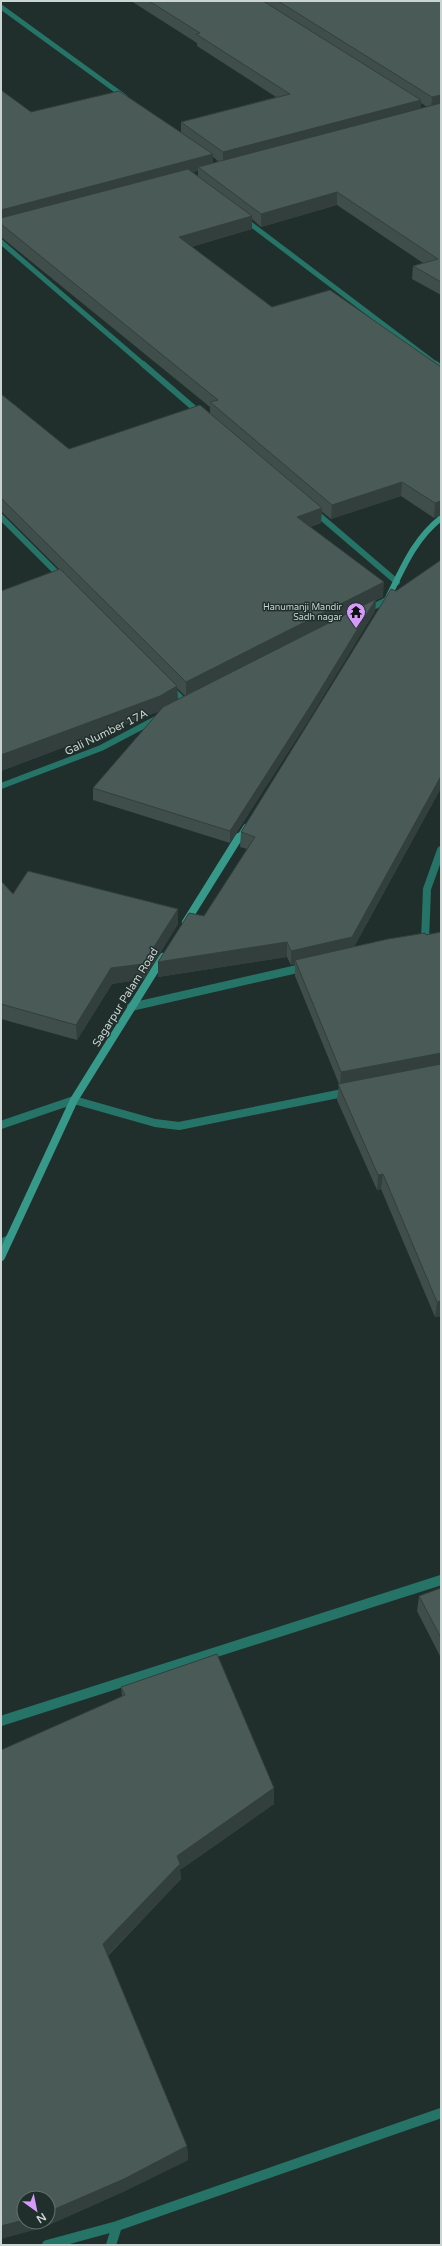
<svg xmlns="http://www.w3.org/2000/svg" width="442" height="2246" font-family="'Varela Round',sans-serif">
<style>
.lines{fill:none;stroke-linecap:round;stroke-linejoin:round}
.street-far3{stroke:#267468;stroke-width:5}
.street-far2{stroke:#267468;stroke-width:6}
.street-far1{stroke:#267468;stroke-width:8}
.street{stroke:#267468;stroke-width:10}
.secondary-far1{stroke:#36998a;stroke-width:6}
.secondary{stroke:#36998a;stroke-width:8}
.wall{fill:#3f4d4b;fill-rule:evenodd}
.shaded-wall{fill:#333f3d}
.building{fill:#495a57;stroke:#333f3d}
.labels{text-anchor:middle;stroke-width:3;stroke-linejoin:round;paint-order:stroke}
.far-poi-label{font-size:9px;fill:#cad4d2;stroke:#202f2c;text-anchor:end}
.street-label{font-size:11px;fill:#cad4d2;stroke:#202f2c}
</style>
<rect width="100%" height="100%" fill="#202f2c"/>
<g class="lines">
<path class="street-far3" d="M1 7 125 97
M244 219 437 365
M1 242 144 365"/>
<path class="street-far2" d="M143 364 202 415
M436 364 441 368
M314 511 397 582
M1 517 62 578
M367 610 387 600
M170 687 185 702
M1 786 101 748 158 718"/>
<path class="street-far1" d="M425 940 427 889 441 850
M131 1007 306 967
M1 1125 74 1100 155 1123 179 1126 348 1092
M1 1243 9 1239"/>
<path class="street" d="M1 1721 441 1580
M47 2245 117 2226 441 2113
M111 2245 117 2226"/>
<path class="secondary-far1" d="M387 600C402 570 414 539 441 518
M239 838 246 827"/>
<path class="secondary" d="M186 922 239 837
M1 1257 74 1100 163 957"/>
</g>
<path class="wall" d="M131 1H441V295L412 279 413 266 423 263 337 205 261 227 252 219V229L191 247 272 307 330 290 441 515 434 518 401 496 331 519 321 511V523L310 527 383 597 376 600 375 611 310 718 230 843 93 800V788L160 711 1 771 59 569 1 511V394L69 449 210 414V407L1 237V90L31 112 181 133V122L276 97 197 46V43ZM421 103 427 107 421 109ZM213 157 218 161 213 163ZM198 171V176L193 172ZM177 688 185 696 178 699Z
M441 560V788L354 947 441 932V1316L435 1317 381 1189 377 1190 337 1100 339 1084 295 976V964L291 965 287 957 158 977 204 916 247 849 240 847 241 832 396 591Z
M1 881 13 894 178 924 144 979 112 984 77 1040 1 1019Z
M441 1588V1658L417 1611 419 1596Z
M121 1687 274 1804 180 1870 181 1879 108 1956 187 2146 188 2160 125 2191 42 2228 122 1697Z"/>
<path class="shaded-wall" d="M441 95 440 107 431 109 432 97Z
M421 100V112L223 164V152Z
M213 154V167H198V171L1 223V210Z
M337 192V205L261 227V214Z
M252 216V229L179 250V237Z
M402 482 401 496 331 519 332 505Z
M441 501V515L434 518 435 503Z
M322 508 321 523 296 531 297 517Z
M384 582 383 597 376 600 375 611 310 718 230 843V831L186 697V682Z
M177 686 178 701 160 711 1 771V755Z
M441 776V788L351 952 295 960V964L291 965V951Z
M178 909V924L144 979 112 984 77 1040 76 1025 111 968Z
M287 942V957L158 977V962Z
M441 1053 440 1069 340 1088 341 1072Z
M383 1174 381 1189 377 1190 378 1175Z
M441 1301V1316L435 1317 437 1302Z
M274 1788V1804L180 1870 181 1879 104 1959 103 1944 177 1856Z
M187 2146 188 2160 125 2191 42 2228 1 2239V2226L24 2220V2222H48V2212Z"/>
<path class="building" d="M149 1H263L421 100 223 152 181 122 290 94 196 34 200 33Z
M278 1H441V95L432 97Z
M1 90 31 112 119 91 213 154 1 210Z
M441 103V282L413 266 438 259 337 192 261 214 198 167Z
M188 169 252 216 179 237 272 307 330 290 441 367V501L435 503 402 482 332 505 210 402 218 400 1 224V218Z
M1 394 69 449 200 405 322 508 297 517 384 582 186 682 1 498Z
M441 560V776L352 937 291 951 287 942 158 962 189 913 204 916 255 837 241 832 391 589 396 591Z
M60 569 177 686 160 696 1 755V591Z
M376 599 311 705 230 831 93 788 163 707Z
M28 871 178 909 143 964 111 968 76 1025 1 1004V881L13 894Z
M441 932V1053L341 1072 295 960 388 939 425 933 426 935Z
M441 1064V1301L437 1302 383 1174 378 1175 338 1084Z
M441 1588V1638L419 1596Z
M217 1654 274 1788 177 1856 180 1864 103 1944 187 2146 124 2179 48 2212V2198H24V2220L1 2226V1750L125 1695 121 1687Z"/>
<defs>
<g id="temple-pin" transform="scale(1)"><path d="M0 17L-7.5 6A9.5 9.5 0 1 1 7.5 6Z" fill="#d69bfa" stroke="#202f2c"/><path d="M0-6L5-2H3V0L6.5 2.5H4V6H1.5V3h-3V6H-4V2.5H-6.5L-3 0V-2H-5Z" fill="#111"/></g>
</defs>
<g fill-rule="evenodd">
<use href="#temple-pin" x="356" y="612"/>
</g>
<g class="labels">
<g class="far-poi-label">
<text x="342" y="610">Hanumanji Mandir<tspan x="342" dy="10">Sadh nagar</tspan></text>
</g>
<g class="street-label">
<text transform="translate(106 732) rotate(-26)" y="4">Gali Number 17A</text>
<text transform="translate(125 997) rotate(-58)" y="4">Sagarpur Palam Road</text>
</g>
</g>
<rect width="442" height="2246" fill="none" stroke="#cad4d2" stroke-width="4"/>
<g transform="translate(36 2210) rotate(147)"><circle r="19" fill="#202f2c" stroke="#64716e"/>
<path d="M0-3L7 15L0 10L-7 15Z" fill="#d69bfa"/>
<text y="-6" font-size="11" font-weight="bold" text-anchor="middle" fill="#cad4d2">N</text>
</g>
</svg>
